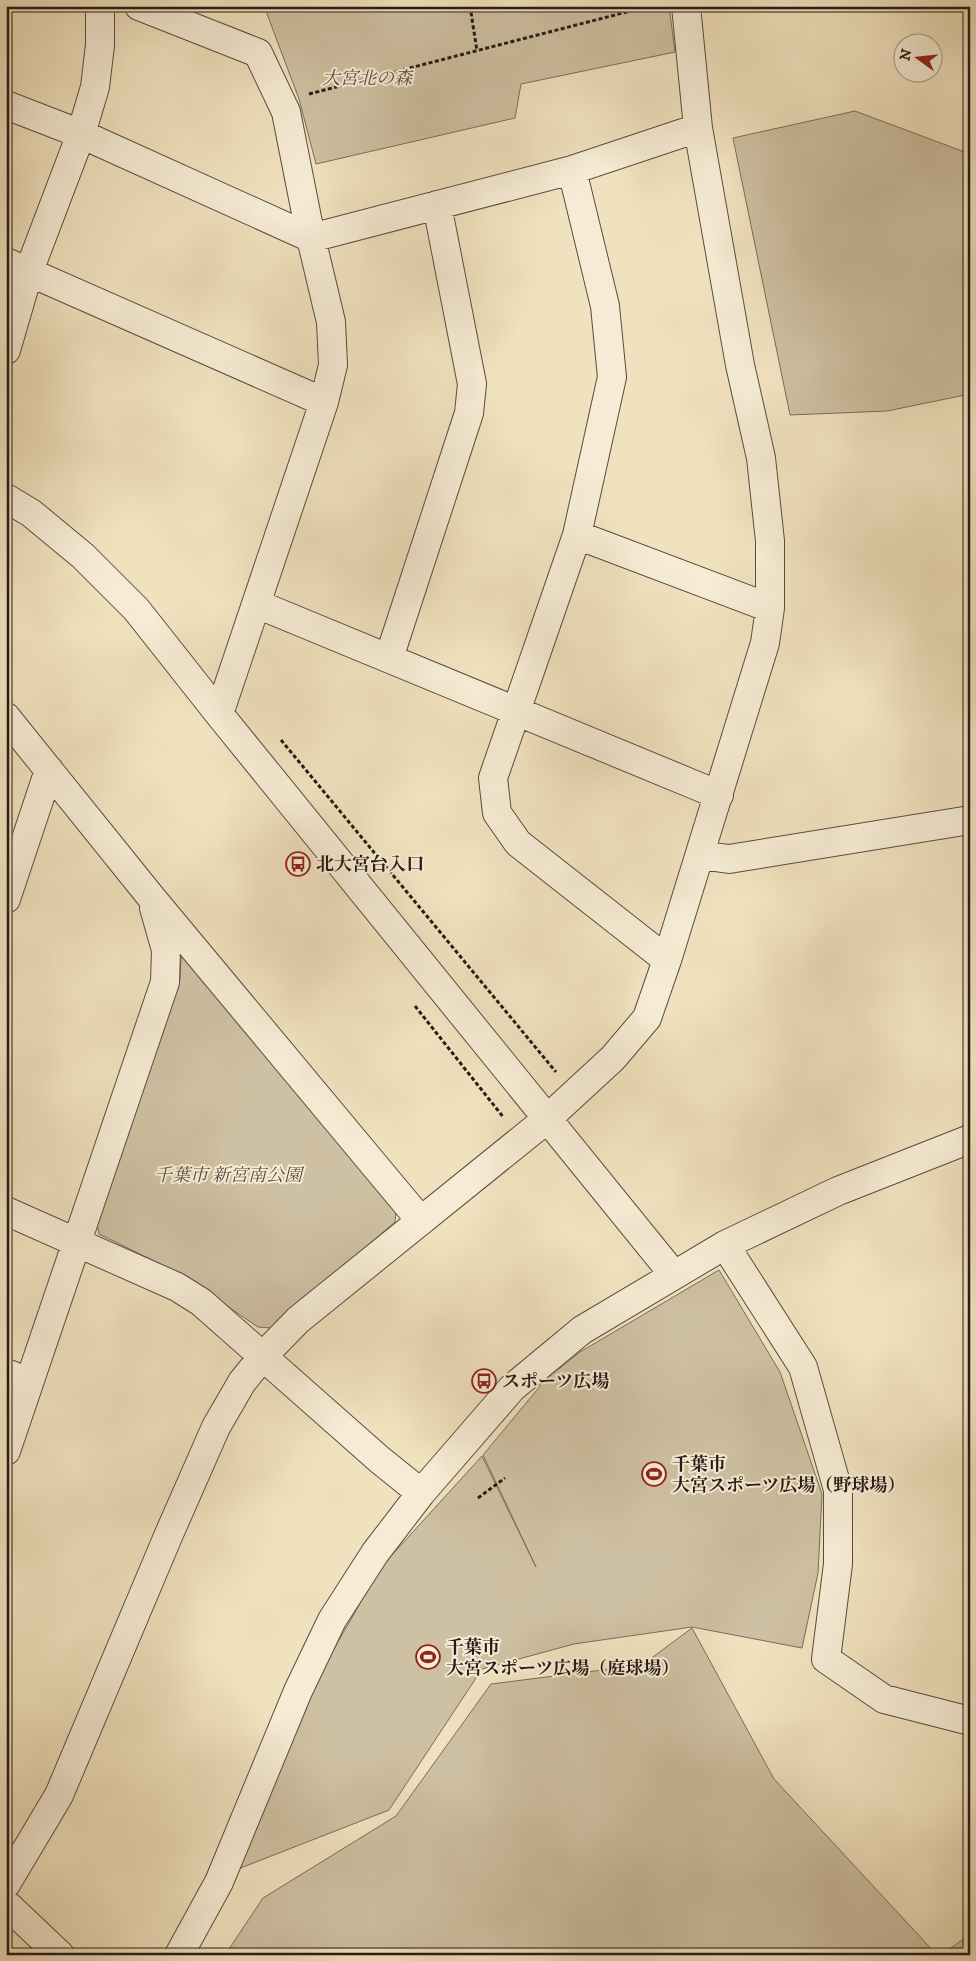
<svg xmlns="http://www.w3.org/2000/svg" width="976" height="1961" font-family="'IM FELL DW Pica','Noto Serif JP',serif">
<style>
.green{fill:#cec0a2;stroke:#7a6d5c}
.lines{fill:none;stroke-linecap:round;stroke-linejoin:round}
.minor-casing{stroke:#584c40;stroke-width:30}
.path{stroke:#251a16;stroke-width:3;stroke-dasharray:4 2.5;stroke-linecap:butt}
.minor{stroke:#f6ecd5;stroke-width:28}
.labels{text-anchor:middle;stroke-width:4;stroke-linejoin:round;paint-order:stroke}
.park-label{font-size:18px;font-style:italic;fill:#584c40;stroke:#f6ecd5}
.poi-label{font-size:18px;font-weight:bold;fill:#251a16;stroke:#f6ecd5;text-anchor:start}
</style>
<rect width="100%" height="100%" fill="#f1e2bf"/>
<filter id="stains"><feTurbulence type="fractalNoise" baseFrequency=".004" numOctaves="4"/><feColorMatrix values="0 0 0 0 .2 0 0 0 0 .09 0 0 0 0 .02 0 0 0 .5 -.17"/></filter>
<radialGradient id="worn" r=".72"><stop offset=".6" stop-color="#630" stop-opacity="0"/><stop offset="1" stop-color="#630" stop-opacity=".3"/></radialGradient>
<path class="green" d="M264 6H669L675 52 521 84 515 118 316 164 299 99Z
M855 111 970 154V394L887 411 790 415 733 138Z
M192 957 396 1211 395 1222 271 1328 258 1327 177 1272 99 1234 97 1223 180 979 181 958Z
M719 1270 780 1372 822 1494 818 1573 802 1648 692 1627 574 1644 482 1669 389 1810 238 1869 305 1699 381 1567 482 1456 536 1567 483 1455 546 1379 580 1352Z
M692 1628 774 1779 937 1955H225L263 1898 396 1816 491 1684 642 1665Z
M970 1934V1955H942Z"/>
<g class="lines">
<g class="minor-casing">
<path id="minor" d="M139 6 258 53 286 112 311 238 331 322 333 365 324 402 219 714
M686 6 698 128
M6 105 81 134 311 238 572 170 698 128 740 365 761 458 770 541V608L765 643 667 960 647 1018 613 1058 547 1119 298 1320 263 1356 242 1382 216 1427 169 1534 59 1795 6 1884
M572 170 605 306 612 377 577 535 493 778 497 813 518 843 667 960
M6 262 324 402
M6 350 29 271 81 134 95 87 100 45V6
M6 498 31 513 83 556 136 609 219 714 674 1275
M577 535 770 608
M257 604 719 795
M389 658 469 413 472 384 437 205
M6 717 151 897 421 1221
M700 855 729 859 970 820
M6 899 49 770
M6 1211 177 1287 201 1302 380 1460 421 1493
M725 1245 803 1367 838 1490V1564L826 1659 884 1699 970 1721
M6 1373 29 1382
M6 1451 165 982 166 950 154 908
M6 1904 60 1955
M179 1955 219 1882 298 1691 332 1620 375 1553 421 1493 512 1388 582 1330 725 1245 838 1191 970 1139"/>
</g>
<path class="path" d="M470 6 477 51
M309 94 650 6
M281 740 556 1072
M415 1006 504 1118
M478 1498 505 1478"/>
<use href="#minor" class="minor"/>
</g>
<defs>
<g id="bus-ring" transform="scale(1.25)"><circle r="9.5" fill="#f6ecd5" stroke="#8f2418" stroke-width="1.5"/><path d="M-5-6H5V4H4V6H2V4H-2V6H-4V4H-5ZM-3.5-4V0h7V-4ZM-3.5 1.2v1.5H-2V1.2ZM2 1.2v1.5H3.5V1.2Z" fill="#8f2418"/></g>
<g id="stadium-ring" transform="scale(1.25)"><circle r="9.5" fill="#f6ecd5" stroke="#8f2418" stroke-width="1.5"/><path d="M0-5a6.5 5 0 1 0 0 10a6.5 5 0 1 0 0-10ZM-3.5-1.8h7v3.6h-7Z" fill="#8f2418"/></g>
</defs>
<g fill-rule="evenodd">
<use href="#bus-ring" x="298" y="864"/>
<use href="#bus-ring" x="484" y="1381"/>
<use href="#stadium-ring" x="654" y="1474"/>
<use href="#stadium-ring" x="428" y="1657"/>
</g>
<g class="labels">
<g class="park-label">
<text x="367" y="84">大宮北の森</text>
<text x="228" y="1181">千葉市 新宮南公園</text>
</g>
<g class="poi-label">
<text x="316" y="870">北大宮台入口</text>
<text x="502" y="1387">スポーツ広場</text>
<text x="672" y="1470">千葉市<tspan x="672" dy="21">大宮スポーツ広場（野球場）</tspan></text>
<text x="446" y="1653">千葉市<tspan x="446" dy="21">大宮スポーツ広場（庭球場）</tspan></text>
</g>
</g>
<rect width="976" height="1961" fill="none" stroke="#f1e2bf" stroke-width="25"/>
<rect x="8" y="8" width="961" height="1946" fill="none" stroke="#251a16" stroke-width="2.5"/>
<rect x="12" y="12" width="951" height="1936" fill="none" stroke="#251a16"/>
<g transform="translate(918 58) rotate(285)"><circle r="24" fill="#f6ecd5" stroke="#a29889"/>
<path d="M0-4L9 19L0 12L-9 19Z" fill="#8f2418"/>
<text y="-8" font-size="14" font-weight="bold" text-anchor="middle" fill="#251a16">N</text>
</g>
<rect width="100%" height="100%" filter="url(#stains)"/>
<rect width="100%" height="100%" fill="url(#worn)"/>
</svg>
